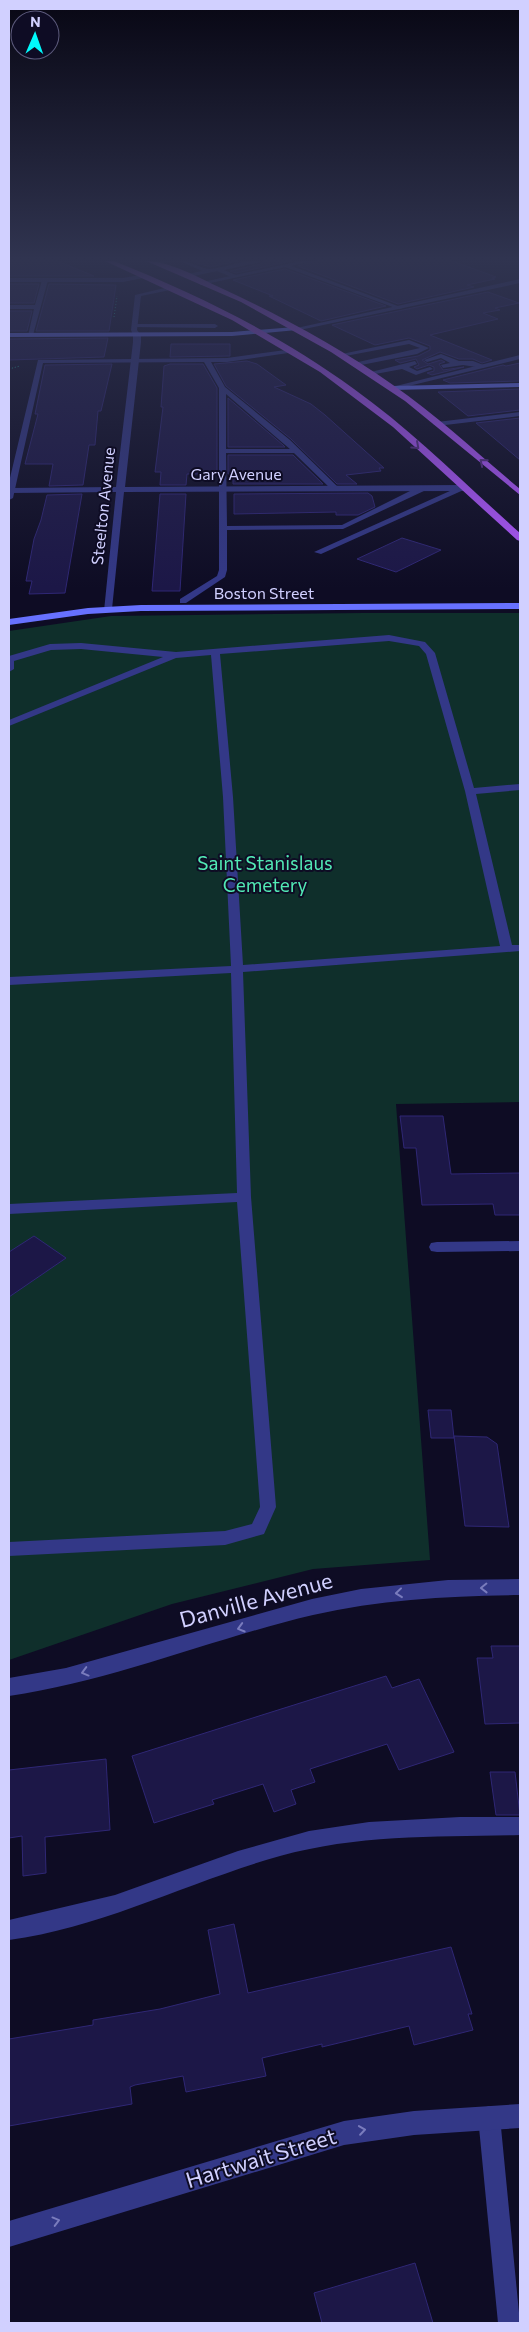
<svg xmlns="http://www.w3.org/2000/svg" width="529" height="2332" font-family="Commissioner,sans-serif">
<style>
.green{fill:#0f2f2b}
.building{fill:#1c1747;stroke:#2f2775}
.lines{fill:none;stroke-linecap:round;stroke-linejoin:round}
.path{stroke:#24bea6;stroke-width:1;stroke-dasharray:1 2;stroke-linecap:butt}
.lane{fill:#333887;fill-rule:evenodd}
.street{fill:#333887;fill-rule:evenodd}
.secondary{fill:#6771ff;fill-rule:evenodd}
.primary{fill:#b057ff;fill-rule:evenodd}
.oneway{stroke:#572e87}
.oneway2{stroke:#7a7cbd}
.labels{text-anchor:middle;stroke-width:4;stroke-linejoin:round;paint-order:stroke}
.far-street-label{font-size:16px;fill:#d1d0ff;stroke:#0e0c24}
.park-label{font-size:19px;fill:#52e9b5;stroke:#0e0c24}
.near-street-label{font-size:22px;fill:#d1d0ff;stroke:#0e0c24}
</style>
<rect width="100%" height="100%" fill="#0e0c24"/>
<path class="green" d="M364 613H520V1102L396 1104 430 1560 313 1569 172 1604 9 1660V631L111 616Z"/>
<path class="building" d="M9 261H57L94 276H9Z
M191 261H238L210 267Z
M263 261H291L236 273 230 271 261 264Z
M316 261H452L496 277 492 278 495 279 467 285 474 287 398 304 298 266Z
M285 269 386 306 321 321 269 296H273L233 280Z
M9 284H39L34 303H9Z
M49 284 116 285 109 331H36Z
M488 292 519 303 495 308 500 310 483 313 498 319 430 335 492 360 482 363 473 359H459L440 352 422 360 428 364 441 360 445 362 439 364 443 370 464 367 432 375 427 373 434 371V367L429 365 417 369 414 367 419 365 416 359 400 363 395 360 418 356 430 350V346L409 338 375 345 332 325Z
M9 311H32L27 331H9Z
M108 338 104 357 9 360V339Z
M171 344H230V356L170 357Z
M247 361 257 364 286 385 274 387 311 404 325 415 384 468H379L381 471 346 475 357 484H337L291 439 226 386 214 364Z
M520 363V381L450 383 443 380 503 365 506 366Z
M112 364 101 411H98L95 445H89L83 485 49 486 53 464H25L38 414H35L45 365Z
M170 364H203L217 388V474H187L186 485H160L161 472H155L163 407H161L164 366Z
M520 389V410L468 416 438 392Z
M228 398 283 445 285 447H228Z
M520 418V460L476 423Z
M228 455H293L323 484H233V474H228Z
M368 493 372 496 375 507 358 515H336V512L234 514V494Z
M82 494 65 593 29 594 32 581H26L34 539 41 520 47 495Z
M160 494H186L180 591H152Z
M402 538 441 550 396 572 357 559Z
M400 1116H443L451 1174 520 1173V1215H495L493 1204 422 1205 416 1148H404Z
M34 1236 66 1258 9 1297V1252Z
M428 1410H451L454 1438H431Z
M454 1436 487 1437 497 1444 509 1527 465 1526Z
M491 1646H520V1723L485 1724 477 1658H493Z
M386 1676 392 1688 419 1679 454 1752 399 1770 387 1744 310 1769 315 1782 291 1790 296 1804 274 1812 263 1784 212 1800 214 1804 154 1823 132 1756Z
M106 1759 110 1830 45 1837 46 1873 23 1876 22 1836 9 1838V1770Z
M490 1772H515L520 1815H496Z
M234 1924 248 1993 451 1947 472 2014H468L473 2030 414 2045 409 2026 322 2047V2044L262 2058 266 2076 186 2092 183 2076 135 2085 130 2087 132 2104 9 2126V2039L93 2025V2020L160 2009 220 1994 208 1930Z
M415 2263 433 2323H322L314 2293Z"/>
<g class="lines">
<path class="path" d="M114 317 117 296
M9 369 20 366"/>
<path class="lane" d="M170 261 155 265 152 263Z
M180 261C191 261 201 269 210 269 227 268 245 258 261 262L224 270 236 275 234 278 217 271 185 278 183 275 202 271Z
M285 265H289L403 308 398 309 285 267Z
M45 278 48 280 33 335 28 336 34 309H9V305H35L42 280Z
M134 324H215L218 326 215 328 132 327Z
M409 340 429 348 417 354 356 366 354 363 420 348 409 344 340 357 337 355Z
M293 349 295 352 227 362H211L225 387 290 440 339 488 332 490 294 453H226L227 526 342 525 420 486H426V490L343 529 227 530V570L225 577 186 603H180V599L217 576 219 570V388L204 362 43 363 13 498 9 500V482L38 360 227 358ZM226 394 284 444 290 449H226Z
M441 354 459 361H473L486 366 483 368 463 365 443 368 441 365 450 363 441 358 427 362 424 360Z
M415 361 417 364 409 367 417 371 430 367 433 369 416 375 402 369 370 375 367 373Z
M520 412V416L437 426 433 424 437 422Z
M461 486 468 488 321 554 314 552Z
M389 635 425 642 435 653 474 788 520 784V790L476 794 512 945H520V951L243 972 251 1197 276 1507 264 1534 225 1545 9 1556V1542L225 1531 252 1524 260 1507 237 1202 9 1214V1204L237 1193 231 973 9 985V977L231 966 223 797 211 655 176 658 9 726V720L163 657 81 649 51 650 14 661V669L9 672V656L50 644 81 643 176 652ZM389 641 419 646 426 654 465 791 500 946 243 965 233 797 220 654Z
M460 1817H520V1835C439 1837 359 1834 280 1856 188 1882 104 1927 9 1940V1920L115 1895 238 1851 309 1831 369 1822Z
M489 2106 497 2109 500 2117 520 2323H498L478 2117 481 2109Z"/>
<path class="street" d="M301 261H314L201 285 198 283Z
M146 274 148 277 123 282H9V278H123Z
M520 279V283L295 331 292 329Z
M173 286 175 289 141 296 137 330 141 335V342L125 487 464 485 468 488 464 491 124 492 112 609 107 612 104 611 116 492 9 493V488L116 487 133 342V335L131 330 135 295Z
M520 355V359L392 390 388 388Z
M520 1241V1251L437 1252 431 1251 429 1247 431 1243 437 1242Z
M520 1579V1595C450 1596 381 1599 313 1615 211 1639 113 1681 9 1696V1678L66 1668 312 1599 361 1589 448 1580Z
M520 2104V2128L414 2135 344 2145 9 2247V2221L344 2121 414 2111Z"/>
<path class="secondary" d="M295 327 298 329 297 330 232 336 9 337V333L232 332Z
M520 383V387L392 390 388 388 392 386Z
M520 603V609L141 611 88 614 9 625V619L88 608 141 605Z"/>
<path class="primary" d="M105 261H114C199 295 280 335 354 389 414 432 466 485 520 533V541L517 540 393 427 320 372 232 320Z
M146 261C170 261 199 278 221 288 281 316 339 347 393 385 438 416 478 454 520 489V495L405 401 331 352 241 302Z"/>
</g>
<defs><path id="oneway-chevron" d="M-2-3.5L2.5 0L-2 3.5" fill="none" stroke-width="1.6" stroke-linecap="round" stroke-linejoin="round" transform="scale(1.25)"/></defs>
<g class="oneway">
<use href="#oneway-chevron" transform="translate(416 446) rotate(42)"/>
<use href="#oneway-chevron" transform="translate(483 462) rotate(-140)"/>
</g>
<g class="oneway2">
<use href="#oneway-chevron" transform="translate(484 1588) rotate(179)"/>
<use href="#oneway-chevron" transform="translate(399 1593) rotate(174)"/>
<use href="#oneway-chevron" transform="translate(241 1628) rotate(164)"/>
<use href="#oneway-chevron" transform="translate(85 1672) rotate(165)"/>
<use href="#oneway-chevron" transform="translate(362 2130) rotate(-8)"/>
<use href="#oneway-chevron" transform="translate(56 2221) rotate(-15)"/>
</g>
<linearGradient id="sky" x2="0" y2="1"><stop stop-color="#080714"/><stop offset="0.44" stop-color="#303450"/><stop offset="1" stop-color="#303450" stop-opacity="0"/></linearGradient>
<rect width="529" height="588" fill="url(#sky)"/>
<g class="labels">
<g class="far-street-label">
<text x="236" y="480">Gary Avenue</text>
<text transform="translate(103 506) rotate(-84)" y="6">Steelton Avenue</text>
<text x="264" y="599">Boston Street</text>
</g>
<g class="park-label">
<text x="265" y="870">Saint Stanislaus<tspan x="265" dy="22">Cemetery</tspan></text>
</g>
<g class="near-street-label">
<text transform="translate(256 1600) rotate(-15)" y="8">Danville Avenue</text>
<text transform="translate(261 2158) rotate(-17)" y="8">Hartwait Street</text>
</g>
</g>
<rect width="529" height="2332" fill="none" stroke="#d1d0ff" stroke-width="20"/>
<g transform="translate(35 35) rotate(2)"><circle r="24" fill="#0e0c24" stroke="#5c5a7c"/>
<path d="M0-4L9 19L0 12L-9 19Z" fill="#00f9fb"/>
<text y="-8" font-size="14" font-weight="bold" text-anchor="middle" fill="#d1d0ff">N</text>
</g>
</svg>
